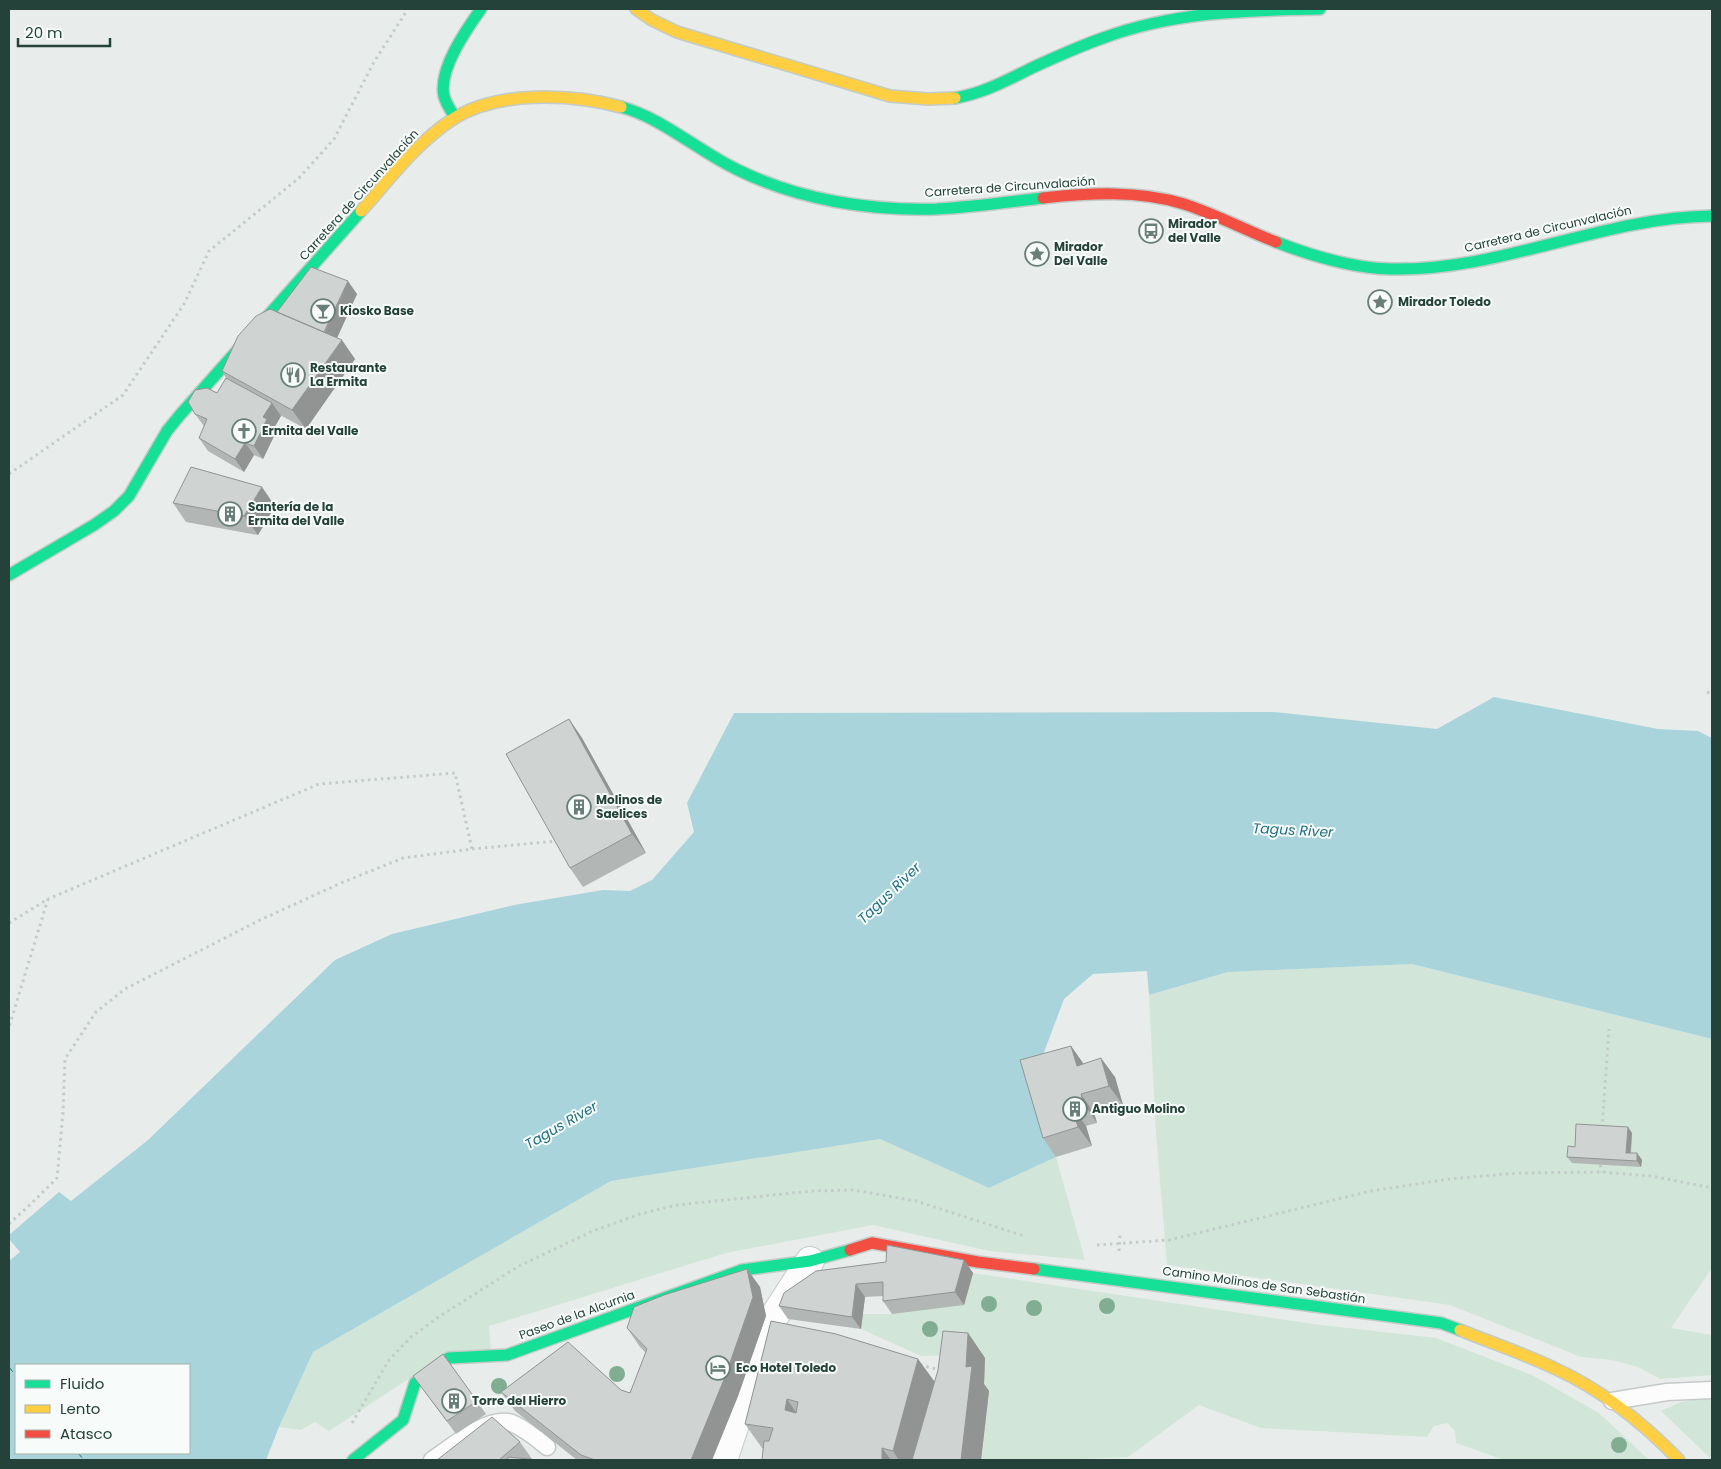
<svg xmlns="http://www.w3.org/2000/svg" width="1721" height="1469" font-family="Poppins,sans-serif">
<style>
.green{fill:#d1e6d8}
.water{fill:#a9d4db;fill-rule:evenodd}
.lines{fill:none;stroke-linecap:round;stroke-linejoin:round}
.ferry{stroke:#1c6f80;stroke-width:1;stroke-dasharray:6 5;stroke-linecap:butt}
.lane-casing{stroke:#c5cac8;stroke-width:19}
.street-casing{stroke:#c5cac8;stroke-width:30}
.fast-casing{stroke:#c3cbc8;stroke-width:14}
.slow-casing{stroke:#c3cbc8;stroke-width:14}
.jam-casing{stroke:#c3cbc8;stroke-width:14}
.path{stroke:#c3ccca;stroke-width:3;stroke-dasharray:2.5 4;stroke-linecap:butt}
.lane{stroke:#fcfcfc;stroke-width:16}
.street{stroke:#fcfcfc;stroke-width:28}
.fast{stroke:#16e098;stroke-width:11}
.slow{stroke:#ffcf43;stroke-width:11}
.jam{stroke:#f24e42;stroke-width:11}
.tree{fill:#81ae93}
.wall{fill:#b2b6b5}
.shaded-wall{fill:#919493}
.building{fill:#cfd4d2;stroke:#919493;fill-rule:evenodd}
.labels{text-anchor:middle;stroke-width:4;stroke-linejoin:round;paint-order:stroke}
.street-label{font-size:12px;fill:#24423a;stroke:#f7fbf9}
.poi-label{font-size:12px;font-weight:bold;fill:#24423a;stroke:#f7fbf9;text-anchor:start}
.water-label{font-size:14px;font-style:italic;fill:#1c6f80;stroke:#f7fbf9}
</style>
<rect width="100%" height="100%" fill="#e8edeb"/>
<path class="green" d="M1412 964 1712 1039V1268L1671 1328 1712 1335V1375L1660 1379 1638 1367 1612 1360 1581 1357 1450 1305 1167 1265 1156 1133 1149 995 1228 972Z
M880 1139 989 1188 1056 1157 1085 1260 989 1251 873 1225 726 1253 489 1326 491 1351 450 1352 329 1431 315 1422 301 1430 279 1427 313 1352 611 1181Z
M973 1273 1313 1324 1436 1338 1532 1375 1599 1413 1649 1460H1504L1456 1443 1455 1431 1447 1423 1434 1426 1427 1437 1261 1428 1199 1405 1128 1457 1061 1460H981L960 1355 921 1356 861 1329 863 1314H892Z
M1709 1397 1712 1405V1460L1661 1411 1681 1402Z"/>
<path class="water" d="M1494 697 1658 729 1698 731 1712 738V1039L1412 964 1228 972 1149 995 1147 971 1093 974 1064 999 1034 1079 1056 1157 989 1188 880 1139 611 1181 313 1352 279 1427 266 1460H9V1261L20 1252 9 1239V1235L59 1192 71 1201 148 1140 335 960 392 934 514 905 603 890 630 891 652 880 694 832 687 803 734 713 1274 712 1437 729ZM16 1365H189V1453H16Z"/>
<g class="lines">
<path class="ferry" d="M9 1367 16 1376
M78 1453 84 1460"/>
<g class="lane-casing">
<path id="lane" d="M1612 1401 1667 1392 1712 1390
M432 1460C452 1447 483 1419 508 1422 517 1423 539 1440 547 1447"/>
</g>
<g class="street-casing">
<path id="street" d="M723 1460 768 1326 810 1261"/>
</g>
<g class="fast-casing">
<path id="fast" d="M955 98C985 93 1009 79 1036 66 1058 56 1080 46 1103 38 1173 12 1246 10 1320 9
M621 107C663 118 699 152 738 170 799 200 870 211 937 209 973 207 1008 202 1043 198
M455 117C451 111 446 104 444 96 438 70 466 30 481 9
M1276 242C1312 256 1351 268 1390 269 1500 272 1602 217 1712 216
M9 575 94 525 114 511 129 496 167 431 180 415 361 211
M1034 1269 1441 1323 1460 1330
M353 1460 403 1420 415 1383 449 1358 507 1355 742 1270 810 1261 850 1250"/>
</g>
<g class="slow-casing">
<path id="slow" d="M636 9 652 20 677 32 890 96 928 99 955 98
M361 211C390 179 417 142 453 119 498 90 572 94 621 107
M1460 1330C1492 1343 1525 1354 1556 1369 1602 1390 1644 1424 1679 1460"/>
</g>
<g class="jam-casing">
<path id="jam" d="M1043 198C1089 193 1138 190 1184 204 1215 214 1245 230 1276 242
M850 1250 872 1243 978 1262 1034 1269"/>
</g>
<path class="path" d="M9 474 123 395 184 304 209 251 299 178 334 139 374 62 408 9
M1707 692 1712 694
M472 849 557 841
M9 923 48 899 9 1027
M1602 1128 1609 1029
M1600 1165 1602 1172
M9 1224 36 1199 57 1178 63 1113 65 1059 96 1012 125 989 260 920 341 883 403 858 472 849 455 773 319 784 48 899
M1097 1245 1169 1240 1371 1191 1449 1179 1517 1173 1602 1172 1651 1176 1712 1188
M1119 1251 1120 1234
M920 1365 940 1370
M352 1423 389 1360 411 1337 440 1316 519 1266 593 1231 640 1214 677 1205 812 1191 853 1190 916 1201 1024 1236"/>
<use href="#lane" class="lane"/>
<use href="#street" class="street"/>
<use href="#fast" class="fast"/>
<use href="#slow" class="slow"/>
<use href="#jam" class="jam"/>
</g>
<g class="tree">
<circle cx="989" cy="1304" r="8"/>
<circle cx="1107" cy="1306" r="8"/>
<circle cx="1034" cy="1308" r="8"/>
<circle cx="930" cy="1329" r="8"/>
<circle cx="617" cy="1374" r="8"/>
<circle cx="499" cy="1386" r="8"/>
<circle cx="1619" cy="1445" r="8"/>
</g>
<path class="wall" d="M357 294 337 338 355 359 306 429 280 415 281 416 274 428 276 432 263 459 254 455 244 472 208 451 199 438 204 426 195 414 217 393 226 378 222 371 277 312Z
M173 503 275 506 258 535 186 522Z
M569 719 582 738 646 853 583 887 570 868Z
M1071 1046 1084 1064 1115 1077 1123 1105 1094 1113 1097 1123 1086 1126 1092 1146 1056 1157 1043 1138Z
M1632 1133 1631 1153H1637L1642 1160 1641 1167 1572 1163 1567 1157Z
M964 1260 973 1273 964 1305 892 1314 883 1301V1296L865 1297 861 1329 788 1319 779 1306 784 1293Z
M747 1269 760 1287 766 1316 738 1396 712 1460H577L515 1411 501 1392 621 1390 630 1393 646 1353 640 1347 627 1328Z
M771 1321 918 1359 935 1382 968 1333 985 1358 984 1384 989 1391 981 1460H762L763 1449 762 1448 745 1424Z
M443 1354 486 1414 456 1434 413 1376Z
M520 1442 532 1459 538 1460H437Z"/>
<path class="shaded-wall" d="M348 281 357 294 332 349 323 336Z
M342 340 355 359 306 429 292 410Z
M272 403 281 416 274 428 276 432 263 459 254 446 263 417Z
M245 443 254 455 244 472 235 459Z
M262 487 275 506 258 535 244 516Z
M569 719 582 738 646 853 632 834Z
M1071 1046 1084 1065 1077 1066Z
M1101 1058 1115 1077 1123 1105 1109 1086Z
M1081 1094 1094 1113 1097 1123 1084 1104Z
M1072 1107 1086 1126 1092 1146 1078 1127Z
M1628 1127 1632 1133 1630 1160 1626 1153Z
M1637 1153 1642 1160 1641 1167 1637 1161Z
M964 1260 973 1273 964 1305 955 1292Z
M747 1269 760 1287 766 1316 738 1396 712 1460H691Z
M856 1284 865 1297 861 1329 852 1317Z
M968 1333 985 1358 984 1384 989 1391 981 1460H961Z
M918 1359 936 1384 914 1460H899L893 1451Z
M787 1399 804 1424 785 1410Z
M882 1448 891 1460H882Z"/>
<path class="building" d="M311 267 348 281 324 332 277 312Z
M270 309 342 340 292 410 222 371 238 336 256 316Z
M226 378 272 403 263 417 267 419 254 446 245 443 235 459 199 438 207 419 195 414 188 402 195 390 207 388 217 393Z
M191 467 262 487 244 516 173 503Z
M569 719 632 834 570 868 506 754Z
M1071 1046 1077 1066 1101 1058 1109 1086 1081 1094 1084 1104 1072 1107 1078 1127 1043 1138 1020 1060Z
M1576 1124 1628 1127 1626 1153H1637V1161L1567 1157 1568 1146 1575 1147Z
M887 1245 964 1260 955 1292 883 1301V1282L856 1284 852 1317 779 1306 784 1293 816 1271 886 1262Z
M747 1269 753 1297 725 1377 691 1460H595L581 1455 501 1392 568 1342 621 1390 630 1393 647 1349 627 1328 634 1307 664 1295Z
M771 1321 836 1334 918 1359 893 1451 882 1448V1460H762L764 1441H769L773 1428 745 1424ZM787 1399 798 1402 796 1413 785 1410Z
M943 1331 968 1333 966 1367 972 1366 961 1460H912L938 1370Z
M443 1354 477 1401 447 1421 413 1376Z
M492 1417 520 1442 499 1460H437Z
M509 1457 538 1460H506Z"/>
<defs>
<g id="bus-ring" transform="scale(1.25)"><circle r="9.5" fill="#f7fbf9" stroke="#697e78" stroke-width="1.5"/><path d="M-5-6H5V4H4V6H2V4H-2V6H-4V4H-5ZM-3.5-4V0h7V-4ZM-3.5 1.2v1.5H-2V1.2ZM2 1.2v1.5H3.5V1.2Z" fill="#697e78"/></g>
<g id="sight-ring" transform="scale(1.25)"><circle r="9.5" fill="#f7fbf9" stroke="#697e78" stroke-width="1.5"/><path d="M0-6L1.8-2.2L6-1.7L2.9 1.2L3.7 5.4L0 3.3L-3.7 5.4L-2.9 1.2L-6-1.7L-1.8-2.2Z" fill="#697e78"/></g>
<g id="bar-ring" transform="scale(1.25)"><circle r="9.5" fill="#f7fbf9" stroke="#697e78" stroke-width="1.5"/><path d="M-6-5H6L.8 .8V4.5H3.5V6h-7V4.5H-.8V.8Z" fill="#697e78"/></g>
<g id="restaurant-ring" transform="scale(1.25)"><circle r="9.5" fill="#f7fbf9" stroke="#697e78" stroke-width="1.5"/><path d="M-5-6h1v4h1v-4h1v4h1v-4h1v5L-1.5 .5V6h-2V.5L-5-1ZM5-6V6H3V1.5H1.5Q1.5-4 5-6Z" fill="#697e78"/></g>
<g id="church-ring" transform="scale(1.25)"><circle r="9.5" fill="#f7fbf9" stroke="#697e78" stroke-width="1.5"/><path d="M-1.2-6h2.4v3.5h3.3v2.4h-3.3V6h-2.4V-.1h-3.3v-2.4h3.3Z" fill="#697e78"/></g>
<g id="building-ring" transform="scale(1.25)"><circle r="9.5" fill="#f7fbf9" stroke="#697e78" stroke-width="1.5"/><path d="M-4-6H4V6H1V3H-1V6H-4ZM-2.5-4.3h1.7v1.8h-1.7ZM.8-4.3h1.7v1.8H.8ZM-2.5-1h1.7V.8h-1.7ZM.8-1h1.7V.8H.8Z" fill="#697e78"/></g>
<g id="hotel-ring" transform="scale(1.25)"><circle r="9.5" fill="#f7fbf9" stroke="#697e78" stroke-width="1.5"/><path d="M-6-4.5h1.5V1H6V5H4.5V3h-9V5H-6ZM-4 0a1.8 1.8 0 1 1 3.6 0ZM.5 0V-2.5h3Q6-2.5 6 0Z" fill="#697e78"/></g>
</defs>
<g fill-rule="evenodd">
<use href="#bus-ring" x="1151" y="231"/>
<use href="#sight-ring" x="1037" y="254"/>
<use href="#sight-ring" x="1380" y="302"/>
<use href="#bar-ring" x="323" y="311"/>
<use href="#restaurant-ring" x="293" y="375"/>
<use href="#church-ring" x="244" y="431"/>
<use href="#building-ring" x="230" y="514"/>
<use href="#building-ring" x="579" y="807"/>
<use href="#building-ring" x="1075" y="1109"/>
<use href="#hotel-ring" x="718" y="1368"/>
<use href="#building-ring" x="454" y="1401"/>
</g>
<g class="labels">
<g class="street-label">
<text transform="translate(1010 187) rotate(-4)" y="4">Carretera de Circunvalación</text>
<text transform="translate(359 195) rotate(-48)" y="4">Carretera de Circunvalación</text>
<text transform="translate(1548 229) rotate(-13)" y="4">Carretera de Circunvalación</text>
<text transform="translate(1264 1285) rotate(8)" y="4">Camino Molinos de San Sebastián</text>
<text transform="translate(577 1315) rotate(-20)" y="4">Paseo de la Alcurnia</text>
</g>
<g class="poi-label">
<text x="1168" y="228">Mirador<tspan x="1168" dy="14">del Valle</tspan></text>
<text x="1054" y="251">Mirador<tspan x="1054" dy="14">Del Valle</tspan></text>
<text x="1398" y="306">Mirador Toledo</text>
<text x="340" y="315">Kiosko Base</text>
<text x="310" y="372">Restaurante<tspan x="310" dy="14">La Ermita</tspan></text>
<text x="262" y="435">Ermita del Valle</text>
<text x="248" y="511">Santería de la<tspan x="248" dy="14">Ermita del Valle</tspan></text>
<text x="596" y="804">Molinos de<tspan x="596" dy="14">Saelices</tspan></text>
<text x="1092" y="1113">Antiguo Molino</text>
<text x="736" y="1372">Eco Hotel Toledo</text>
<text x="472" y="1405">Torre del Hierro</text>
</g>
<g class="water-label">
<text transform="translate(1293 830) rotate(3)" y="5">Tagus River</text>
<text transform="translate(889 893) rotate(-44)" y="5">Tagus River</text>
<text transform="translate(561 1125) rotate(-30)" y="5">Tagus River</text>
</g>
</g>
<rect width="1721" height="1469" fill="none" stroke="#24423a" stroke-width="20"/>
<rect x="15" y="1364" width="175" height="90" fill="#f7fbf9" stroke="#a3b1ad"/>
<rect x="25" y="1380" width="25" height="8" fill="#16e098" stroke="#a3b1ad"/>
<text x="60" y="1389" font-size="15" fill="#24423a">Fluido</text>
<rect x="25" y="1405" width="25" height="8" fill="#ffcf43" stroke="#a3b1ad"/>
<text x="60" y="1414" font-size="15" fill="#24423a">Lento</text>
<rect x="25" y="1430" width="25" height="8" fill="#f24e42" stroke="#a3b1ad"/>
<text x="60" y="1439" font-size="15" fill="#24423a">Atasco</text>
<path d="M18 38v8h92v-8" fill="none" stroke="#24423a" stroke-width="2.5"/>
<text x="25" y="38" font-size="15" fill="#24423a" stroke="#f7fbf9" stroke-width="4" paint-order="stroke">20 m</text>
</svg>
